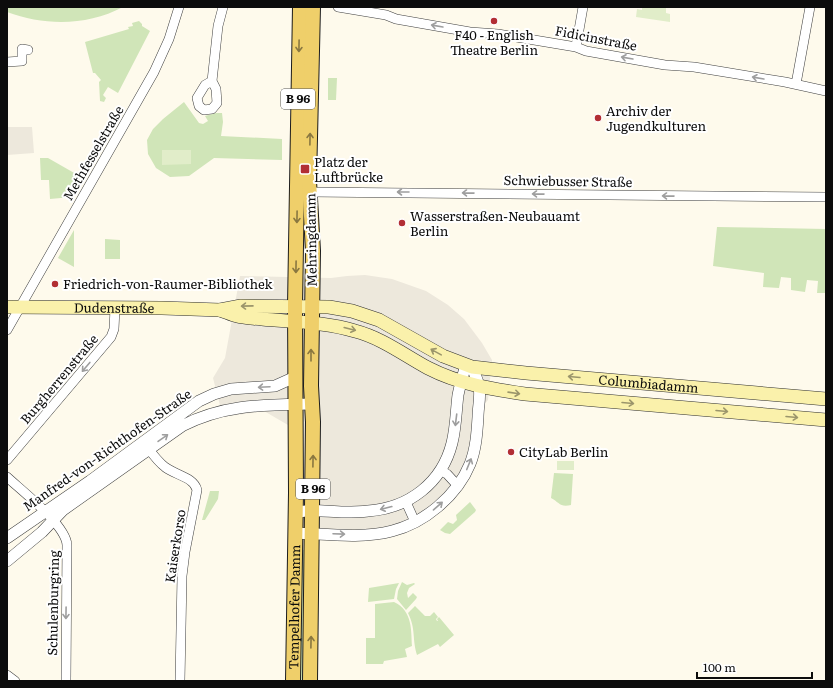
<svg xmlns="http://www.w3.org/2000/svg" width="833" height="688" font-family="Literata,serif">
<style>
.green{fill:#d0e5b8}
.pitch{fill:#e1edc9}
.plaza{fill:#ede8dc}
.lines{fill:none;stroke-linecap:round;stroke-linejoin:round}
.minor-casing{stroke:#3f3f3f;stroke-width:10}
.tertiary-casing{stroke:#3f3f3f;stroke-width:12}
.secondary-casing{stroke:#2e2e2e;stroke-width:14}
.primary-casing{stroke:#1d1d1d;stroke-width:16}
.minor{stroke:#fff;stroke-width:9}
.tertiary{stroke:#fff;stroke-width:11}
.secondary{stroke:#faf1ab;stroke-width:13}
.primary{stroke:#efcf6a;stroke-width:14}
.oneway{stroke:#9e9e9e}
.oneway2{stroke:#897740}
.oneway3{stroke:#9b956b}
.poi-dot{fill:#b22e34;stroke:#fff;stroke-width:1.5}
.labels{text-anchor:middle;stroke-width:4;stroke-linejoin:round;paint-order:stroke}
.shield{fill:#fff;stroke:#555;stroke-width:1}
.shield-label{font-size:12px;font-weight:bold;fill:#0c0c0c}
.poi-label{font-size:13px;fill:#0c0c0c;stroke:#fff;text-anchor:start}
.street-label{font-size:13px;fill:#0c0c0c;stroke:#fff}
</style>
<rect width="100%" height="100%" fill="#fefaec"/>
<path class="green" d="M7 7H123C87 26 45 26 7 12Z
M139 21 142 24V26L150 31 118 93 108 87 103 95 106 98 104 102 100 101 99 82 101 80 95 73H93L85 42 129 29 128 27 133 26 132 23Z
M328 78H337L336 100H328Z
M184 102 199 123 203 124 208 121 205 116 216 113H222L223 122 221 136 282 139V160L214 158 189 176 170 177 156 168 148 154 147 140 153 129 163 119Z
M40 158H48L83 178 72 197 50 199 49 180H41Z
M717 227 826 229V293H817L818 281 807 280 805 292 791 290V278L781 277 779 288 763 287 764 273 713 266Z
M74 230V267L58 258Z
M105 239 120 240V259H105Z
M554 473 573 474 571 505C560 508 559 502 551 498Z
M210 491H219L218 499 205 520H202Z
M470 502 476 510 475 512 450 534 445 533 440 530 448 522 453 524 457 520 456 515Z
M299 550H308L306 681H297Z
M402 582 407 585 414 583 415 584 409 588 407 593 408 598 413 593 417 597 416 599 406 610 397 599 398 591Z
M399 583 396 589 394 599 368 602 369 588Z
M394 602C413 611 411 631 412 646L405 649 407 657 384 661 383 664H366V638H375V604Z
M415 606 425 616H430L434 612 438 617 436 619 437 621H438L437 619 439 617 454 635 440 647 438 644 417 655C412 639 416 629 408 613Z"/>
<path class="pitch" d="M642 7H666V13L670 14V22L636 17 637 9 642 10Z
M162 150H191V164L162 165Z
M557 461H574V470H557Z"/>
<path class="plaza" d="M7 127H32L34 153 7 155Z
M365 275 392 279 426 291 448 305 464 319 482 343 492 360 488 400 482 407 454 499 444 509 433 518 407 531 289 535 288 425 264 411 223 417 213 378 225 358 240 276 331 278 347 276Z"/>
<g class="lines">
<g class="minor-casing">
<path id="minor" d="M338 7 386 15 396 19 470 32 498 34 576 47 586 51 665 65 694 67 785 82 826 91
M576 47 583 7
M7 62 22 61V49L28 50
M212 81 205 85 197 98 199 106 204 110 212 109 217 103 216 89 212 81 218 26 223 7
M796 84 810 7
M310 192 826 197
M7 330 154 72 169 39 179 7
M145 444C151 452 157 461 165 467 175 475 194 477 197 490L185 552 182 576 180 681
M7 460 111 337 114 329 115 308
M440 470 447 474 458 486
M7 477C22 491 66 525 67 545L66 681
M406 502 415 522
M7 675 15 681"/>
</g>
<g class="tertiary-casing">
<path id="tertiary" d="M295 513C311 508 328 512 344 512 352 512 360 512 368 511 409 508 442 483 452 443 456 427 456 411 458 395 460 385 463 375 466 365
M295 533C326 534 362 539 392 531 424 523 457 496 470 464 476 449 477 433 478 417 478 407 481 396 479 387 478 380 474 373 472 367
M7 538 90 481 199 401 214 394 231 389 275 386 295 377
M7 561 42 532 63 510 182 426C224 404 265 405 311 404"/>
</g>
<g class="secondary-casing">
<g id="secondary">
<path id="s1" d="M7 307 162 308 220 310 241 306 329 307 352 311 379 320 443 356 472 367 526 373 826 399"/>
<path d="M220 310C226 312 232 315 237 316 245 318 254 318 262 319 293 322 325 322 355 331 382 338 404 355 428 368 459 384 491 389 525 394L826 420"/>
</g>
</g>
<g class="primary-casing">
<g id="primary">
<path id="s2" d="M293 681 296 493 295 306 300 7"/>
<path d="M310 681 313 422 311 386 313 251 309 181 313 7"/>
</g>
</g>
<use href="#minor" class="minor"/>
<use href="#tertiary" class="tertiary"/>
<use href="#secondary" class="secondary"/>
<use href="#primary" class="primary"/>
</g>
<defs><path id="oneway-shaft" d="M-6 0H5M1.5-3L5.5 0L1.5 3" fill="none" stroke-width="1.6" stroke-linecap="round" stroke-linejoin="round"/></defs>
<g class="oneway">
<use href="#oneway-shaft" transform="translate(437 26) rotate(-170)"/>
<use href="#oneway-shaft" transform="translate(627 58) rotate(-170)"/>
<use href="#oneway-shaft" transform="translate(758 78) rotate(-170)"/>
<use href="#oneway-shaft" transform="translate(403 192) rotate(-180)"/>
<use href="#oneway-shaft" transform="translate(468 193) rotate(-179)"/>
<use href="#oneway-shaft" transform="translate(538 194) rotate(-179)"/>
<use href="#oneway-shaft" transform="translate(668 196) rotate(-179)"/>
<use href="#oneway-shaft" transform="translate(86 367) rotate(130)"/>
<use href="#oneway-shaft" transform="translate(264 387) rotate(177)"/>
<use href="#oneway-shaft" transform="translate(456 420) rotate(97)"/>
<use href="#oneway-shaft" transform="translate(163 438) rotate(-35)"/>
<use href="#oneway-shaft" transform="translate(469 464) rotate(-68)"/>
<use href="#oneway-shaft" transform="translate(438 506) rotate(-41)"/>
<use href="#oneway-shaft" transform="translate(386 508) rotate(166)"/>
<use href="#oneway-shaft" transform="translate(339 534) rotate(2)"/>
<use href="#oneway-shaft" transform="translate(66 613) rotate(91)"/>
</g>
<g class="oneway2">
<use href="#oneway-shaft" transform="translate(299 46) rotate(91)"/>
<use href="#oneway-shaft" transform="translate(310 139) rotate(-89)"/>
<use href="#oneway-shaft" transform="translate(297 217) rotate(91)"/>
<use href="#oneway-shaft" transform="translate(296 267) rotate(91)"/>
<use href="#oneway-shaft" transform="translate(311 355) rotate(-90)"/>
<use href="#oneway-shaft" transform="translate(313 461) rotate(-89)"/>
<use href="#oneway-shaft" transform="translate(311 642) rotate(-89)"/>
</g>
<g class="oneway3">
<use href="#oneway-shaft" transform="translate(247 306) rotate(179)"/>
<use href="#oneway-shaft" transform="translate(350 329) rotate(14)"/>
<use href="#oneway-shaft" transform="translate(436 352) rotate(-151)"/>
<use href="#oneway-shaft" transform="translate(574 377) rotate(-175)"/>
<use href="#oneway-shaft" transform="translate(514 393) rotate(8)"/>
<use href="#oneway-shaft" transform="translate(628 403) rotate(5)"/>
<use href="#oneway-shaft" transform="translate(722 411) rotate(5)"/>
<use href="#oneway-shaft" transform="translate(792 417) rotate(5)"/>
</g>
<g class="poi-dot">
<circle cx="494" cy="21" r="4"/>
<circle cx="598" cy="118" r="4"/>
<rect x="300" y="164" width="10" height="10" rx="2"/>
<circle cx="402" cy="223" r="4"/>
<circle cx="55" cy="284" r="4"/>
<circle cx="511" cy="452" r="4"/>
</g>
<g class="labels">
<g class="shield">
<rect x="281" y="89" width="34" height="20" rx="3"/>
<rect x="296" y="479" width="34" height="20" rx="3"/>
</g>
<g class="shield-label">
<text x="298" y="103">B 96</text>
<text x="313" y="493">B 96</text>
</g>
<g class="poi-label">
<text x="494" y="40" text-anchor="middle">F40 - English<tspan x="494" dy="15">Theatre Berlin</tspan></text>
<text x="606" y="116">Archiv der<tspan x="606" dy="15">Jugendkulturen</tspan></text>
<text x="314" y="167">Platz der<tspan x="314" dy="15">Luftbrücke</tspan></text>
<text x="410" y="221">Wasserstraßen-Neubauamt<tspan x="410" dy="15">Berlin</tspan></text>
<text x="63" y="289">Friedrich-von-Raumer-Bibliothek</text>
<text x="519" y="457">CityLab Berlin</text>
</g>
<g class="street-label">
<text transform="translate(596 38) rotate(11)" y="5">Fidicinstraße</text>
<text transform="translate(93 153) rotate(-60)" y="5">Methfesselstraße</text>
<text transform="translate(568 181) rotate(1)" y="5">Schwiebusser Straße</text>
<text transform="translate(311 240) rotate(-91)" y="5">Mehringdamm</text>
<text dy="5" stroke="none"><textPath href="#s1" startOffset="107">Dudenstraße</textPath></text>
<text transform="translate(59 379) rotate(-50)" y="5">Burgherrenstraße</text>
<text dy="5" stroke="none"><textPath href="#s1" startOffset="656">Columbiadamm</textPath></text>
<text transform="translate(107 450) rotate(-35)" y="5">Manfred-von-Richthofen-Straße</text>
<text transform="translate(175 546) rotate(-81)" y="5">Kaiserkorso</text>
<text transform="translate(53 603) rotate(-89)" y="5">Schulenburgring</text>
<text dy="5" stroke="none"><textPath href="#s2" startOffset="74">Tempelhofer Damm</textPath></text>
</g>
</g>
<rect width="833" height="688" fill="none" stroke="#0c0c0c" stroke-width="16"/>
<path d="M697 672v6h115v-6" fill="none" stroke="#0c0c0c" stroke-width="2"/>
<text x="703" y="672" font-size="12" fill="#0c0c0c" stroke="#ffffff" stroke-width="3" paint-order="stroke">100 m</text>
</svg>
